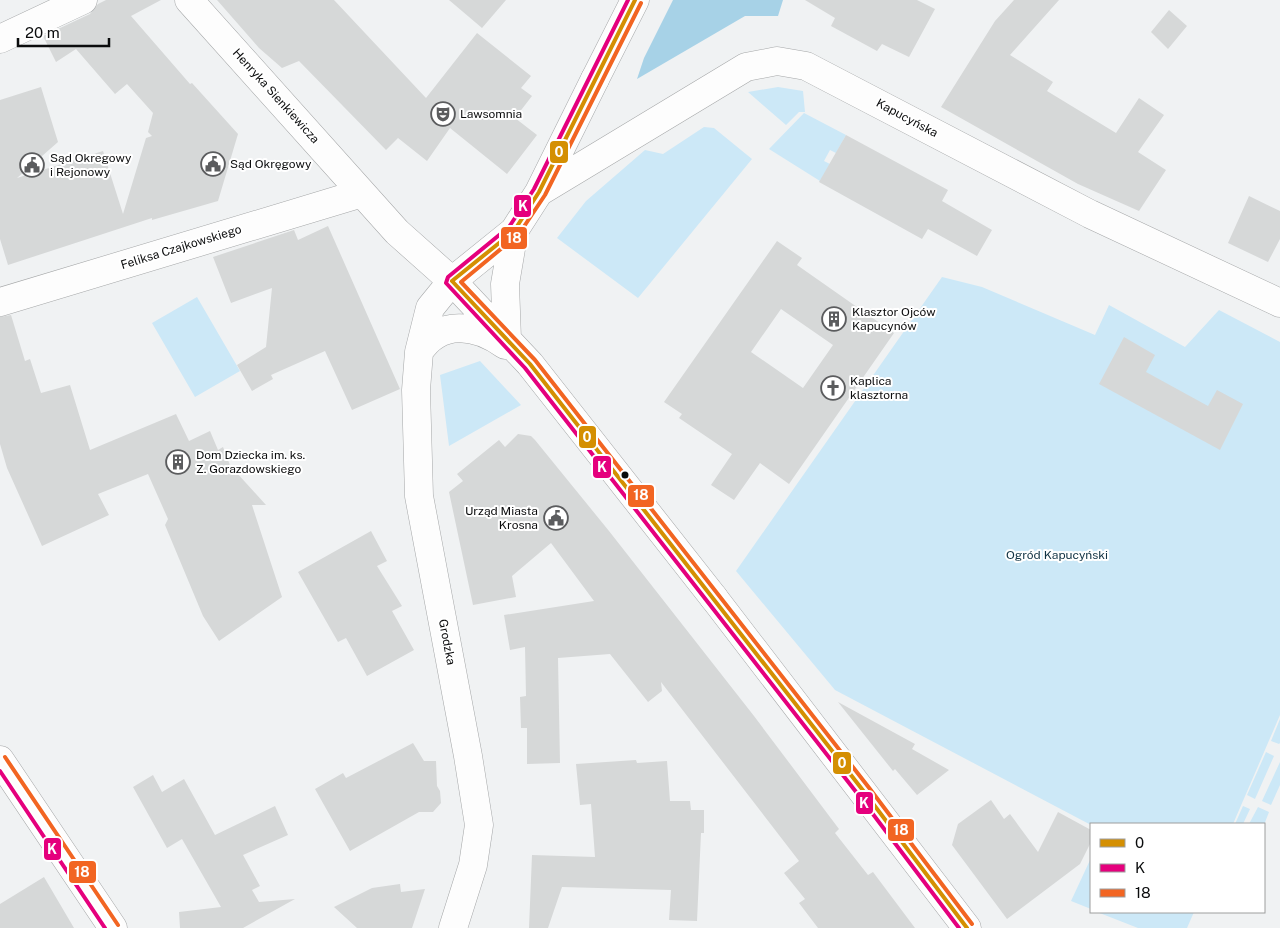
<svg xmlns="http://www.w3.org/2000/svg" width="1280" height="928" font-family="'Public Sans',sans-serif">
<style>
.green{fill:#cce8f7}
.forest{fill:#a7d2e7}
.building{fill:#d6d8d8;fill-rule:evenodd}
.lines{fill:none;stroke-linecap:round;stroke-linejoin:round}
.street-casing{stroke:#a5a7a8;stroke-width:29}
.secondary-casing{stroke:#a5a7a8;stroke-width:29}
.street{stroke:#fdfdfd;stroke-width:28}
.secondary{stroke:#fdfdfd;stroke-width:28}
.bus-1-casing{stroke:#fff;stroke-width:8}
.bus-2-casing{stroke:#fff;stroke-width:8}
.bus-3-casing{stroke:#fff;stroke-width:8}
.bus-1{stroke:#d48f02;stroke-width:4}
.bus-2{stroke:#e5007d;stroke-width:4}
.bus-3{stroke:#f26522;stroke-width:4}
.bus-dot{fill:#0b0c0d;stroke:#fff;stroke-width:2}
.labels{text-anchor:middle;stroke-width:4;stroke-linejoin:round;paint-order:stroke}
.street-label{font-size:12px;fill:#0b0c0d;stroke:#fff}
.poi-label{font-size:12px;fill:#0b0c0d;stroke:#fff;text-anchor:start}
.park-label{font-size:12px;fill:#103243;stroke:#fff}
.line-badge{stroke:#fff;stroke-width:2}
.badge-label{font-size:14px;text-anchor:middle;font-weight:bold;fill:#fff}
</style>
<rect width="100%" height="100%" fill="#f0f2f3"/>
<path class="green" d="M778 87 803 91 805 112H799L786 125 748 92Z
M804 113 846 135 836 153 830 150 824 161 830 164 820 181 769 149Z
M704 127 714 128 752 159 638 298 557 238 586 201 645 150 663 154Z
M942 277 982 287 1095 335 1109 305 1185 347 1219 310 1280 342V715L1233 824 1091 825 835 690 736 571Z
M197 297 240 371 195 397 152 323Z
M480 361 521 405 449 446 440 375Z
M1280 719V743L1279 744 1271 741Z
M1266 752 1274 756 1255 799 1247 795Z
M1280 762V785L1271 805 1262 801Z
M1243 806 1250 809 1243 824H1235Z
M1258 807 1269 812 1264 825 1249 824Z
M1091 858V909L1071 901Z
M1097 912H1194L1187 928H1138Z"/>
<path class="forest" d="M673 0H783L778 16H745L637 79 644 58Z"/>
<path class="building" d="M106 0H161L131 16 190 84 192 83 238 134 218 201 152 220V218L8 265 0 239V100L41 87 58 142 17 178 103 151 123 214 146 138 152 136 148 132 153 113 127 84 115 94 76 49 56 62 43 36 90 14 98 4Z
M217 0H334L426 98 477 33 531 76 521 88 532 96 515 118 537 135 507 174 450 128 427 161 398 138 386 150 299 61 282 68 259 48Z
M449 0H506L482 28Z
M805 0H917L935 9 909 57 882 44 877 51 831 26 835 18Z
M1014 0H1059L1010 55 1053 82 1047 91 1116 133 1139 98 1164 115 1138 152 1166 170 1139 211 1078 184 941 107 995 21Z
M1169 10 1187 26 1168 49 1151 32Z
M846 135 948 190 942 201 992 230 977 256 928 229 922 239 819 182Z
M1249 196 1280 211V239L1268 262 1228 243Z
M328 226 400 389 352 410 325 351 271 375 273 379 252 391 237 365 266 347 272 288 231 303 213 257 294 230 298 240Z
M777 241 802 258 797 265 894 333 789 484 760 463 734 500 711 485 732 454 679 418 682 414 664 402ZM781 309 833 345 803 388 751 352Z
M11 315 25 361 30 359 41 393 70 385 90 450 176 414 189 441 210 431 218 450 223 447 233 473 236 472 266 505H252L282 597 219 641 203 616 165 525 168 519 148 474 98 494 109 515 42 546 7 468 0 444V317Z
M1124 337 1155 355 1146 372 1208 406 1217 390 1243 404 1220 450 1099 384Z
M518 434 531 436 535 440 609 531 754 716 839 829 835 833 868 875 873 872 915 928H818L799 903 805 899 784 873 799 861 661 682 662 691 648 702 610 654 558 658 560 763 527 764V728H521L520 697 526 696 525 647 510 650 504 615 594 601 551 543 512 576 516 597 473 605 449 492 463 481 457 474 499 440 505 447Z
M371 531 387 561 377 566 402 606 392 611 414 650 367 676 346 638 338 642 298 572Z
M838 702 915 744 912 749 949 770 917 795 895 769 893 771Z
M413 743 424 761H436L437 786 440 791 441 803 433 812H419L350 851 315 789 343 773 346 778Z
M636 760 637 763 667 761 670 801H690L691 810H704V833H701L697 921 669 920 671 890 562 887 548 928H529L532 855 595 857 591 804 580 805 576 764Z
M153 775 162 792 184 779 215 835 275 806 288 835 243 855 260 886 252 890 259 902 295 899 243 928H180L179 912 221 907 182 839 167 848 133 787Z
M991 800 1004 819 1010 814 1038 852 1058 812 1091 830V842L1080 864 1007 919 952 845 958 824Z
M44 877 74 928H0V904Z
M400 884 401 892 425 889 412 928H357L334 907 372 888Z"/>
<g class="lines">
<g class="street-casing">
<path id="street" d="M189 0 397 232 452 281 530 364 714 598
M0 39 83 0
M539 192 746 67 777 61 806 66 1090 214 1280 303
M0 302 362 193
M507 339 505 284 514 231
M419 352C440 319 476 324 505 345
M453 928 473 865 479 825 468 756 419 496 416 390 419 352 430 308 452 281 514 231 539 192 595 79"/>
</g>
<g class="secondary-casing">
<path id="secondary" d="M595 79 635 0
M714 598 967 928
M0 760 113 928"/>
</g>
<use href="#street" class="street"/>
<use href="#secondary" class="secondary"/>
<g class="bus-1-casing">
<path id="bus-1" d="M452 281 530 364 865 793 967 928
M452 281 514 231 539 192 635 0"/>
</g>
<g class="bus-2-casing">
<path id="bus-2" d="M628 0 534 189 509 227 448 277 446 283 525 368 860 797 959 928
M0 771 105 928"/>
</g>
<g class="bus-3-casing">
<path id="bus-3" d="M641 3 545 195 519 234 461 282 535 360 870 789 972 924
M5 757 118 925"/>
</g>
<use href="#bus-1" class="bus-1"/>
<use href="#bus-2" class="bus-2"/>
<use href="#bus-3" class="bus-3"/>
</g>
<defs>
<g id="theatre-ring" transform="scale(1.25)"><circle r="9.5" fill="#fff" stroke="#5b5c5e" stroke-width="1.5"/><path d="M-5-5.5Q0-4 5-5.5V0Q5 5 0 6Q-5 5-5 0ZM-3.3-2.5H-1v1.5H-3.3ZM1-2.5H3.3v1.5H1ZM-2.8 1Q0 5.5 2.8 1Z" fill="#5b5c5e"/></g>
<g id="civic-ring" transform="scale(1.25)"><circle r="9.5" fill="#fff" stroke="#5b5c5e" stroke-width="1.5"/><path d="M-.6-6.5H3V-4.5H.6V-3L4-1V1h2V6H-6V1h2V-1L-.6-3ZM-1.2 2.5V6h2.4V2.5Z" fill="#5b5c5e"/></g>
<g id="building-ring" transform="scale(1.25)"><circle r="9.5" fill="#fff" stroke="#5b5c5e" stroke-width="1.5"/><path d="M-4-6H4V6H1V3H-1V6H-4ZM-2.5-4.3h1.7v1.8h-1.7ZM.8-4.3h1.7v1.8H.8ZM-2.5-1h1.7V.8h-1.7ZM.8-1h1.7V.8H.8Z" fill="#5b5c5e"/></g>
<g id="church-ring" transform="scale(1.25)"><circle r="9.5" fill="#fff" stroke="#5b5c5e" stroke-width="1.5"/><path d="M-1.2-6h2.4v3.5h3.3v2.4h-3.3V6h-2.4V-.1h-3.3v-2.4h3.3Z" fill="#5b5c5e"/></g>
</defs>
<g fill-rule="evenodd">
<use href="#theatre-ring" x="443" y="114"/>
<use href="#civic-ring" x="213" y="164"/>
<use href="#civic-ring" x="32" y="165"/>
<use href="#building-ring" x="834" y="319"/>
<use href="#church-ring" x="833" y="388"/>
<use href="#building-ring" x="178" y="462"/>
<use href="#civic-ring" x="556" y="518"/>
</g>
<circle class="bus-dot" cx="625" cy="475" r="4.5"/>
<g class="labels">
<g class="street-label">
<text transform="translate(276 96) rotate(48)" y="4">Henryka Sienkiewicza</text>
<text transform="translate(907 118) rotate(28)" y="4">Kapucyńska</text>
<text transform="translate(181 247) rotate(-17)" y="4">Feliksa Czajkowskiego</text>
<text transform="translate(447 642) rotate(79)" y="4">Grodzka</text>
</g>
<g class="poi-label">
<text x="460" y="118">Lawsomnia</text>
<text x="50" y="162">Sąd Okregowy<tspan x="50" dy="14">i Rejonowy</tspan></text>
<text x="230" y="168">Sąd Okręgowy</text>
<text x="852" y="316">Klasztor Ojców<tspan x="852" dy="14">Kapucynów</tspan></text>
<text x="850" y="385">Kaplica<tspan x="850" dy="14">klasztorna</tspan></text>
<text x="196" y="459">Dom Dziecka im. ks.<tspan x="196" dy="14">Z. Gorazdowskiego</tspan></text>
<text x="538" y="515" text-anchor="end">Urząd Miasta<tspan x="538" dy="14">Krosna</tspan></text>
</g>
<g class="park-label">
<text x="1057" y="559">Ogród Kapucyński</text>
</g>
</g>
<g class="line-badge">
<rect x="549" y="140" width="20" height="24" rx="5" fill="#d48f02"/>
<rect x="513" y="194" width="19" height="24" rx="5" fill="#e5007d"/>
<rect x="500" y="226" width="28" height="24" rx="5" fill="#f26522"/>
<rect x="578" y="425" width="19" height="24" rx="5" fill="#d48f02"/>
<rect x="592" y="455" width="20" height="24" rx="5" fill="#e5007d"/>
<rect x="627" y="484" width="28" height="24" rx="5" fill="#f26522"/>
<rect x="832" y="751" width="20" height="24" rx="5" fill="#d48f02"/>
<rect x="855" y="791" width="19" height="24" rx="5" fill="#e5007d"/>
<rect x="887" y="818" width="28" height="24" rx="5" fill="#f26522"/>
<rect x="43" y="837" width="19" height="24" rx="5" fill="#e5007d"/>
<rect x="68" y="860" width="29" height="24" rx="5" fill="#f26522"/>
</g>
<g class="badge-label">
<text x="559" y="157">0</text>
<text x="523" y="211">K</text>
<text x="514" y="243">18</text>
<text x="587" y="442">0</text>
<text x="602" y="472">K</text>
<text x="641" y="500">18</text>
<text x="842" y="768">0</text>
<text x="864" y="808">K</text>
<text x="901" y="835">18</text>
<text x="52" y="854">K</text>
<text x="82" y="877">18</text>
</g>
<rect x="1090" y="823" width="175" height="90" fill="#ffffff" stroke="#9d9e9e"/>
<rect x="1100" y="839" width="25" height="8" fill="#d48f02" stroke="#9d9e9e"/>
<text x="1135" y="848" font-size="15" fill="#0b0c0d">0</text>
<rect x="1100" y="864" width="25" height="8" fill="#e5007d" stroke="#9d9e9e"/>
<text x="1135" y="873" font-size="15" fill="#0b0c0d">K</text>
<rect x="1100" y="889" width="25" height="8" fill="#f26522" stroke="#9d9e9e"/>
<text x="1135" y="898" font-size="15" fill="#0b0c0d">18</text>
<path d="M18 38v8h91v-8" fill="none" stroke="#0b0c0d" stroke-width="2.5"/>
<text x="25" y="38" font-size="15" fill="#0b0c0d" stroke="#ffffff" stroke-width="4" paint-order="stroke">20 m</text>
</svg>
